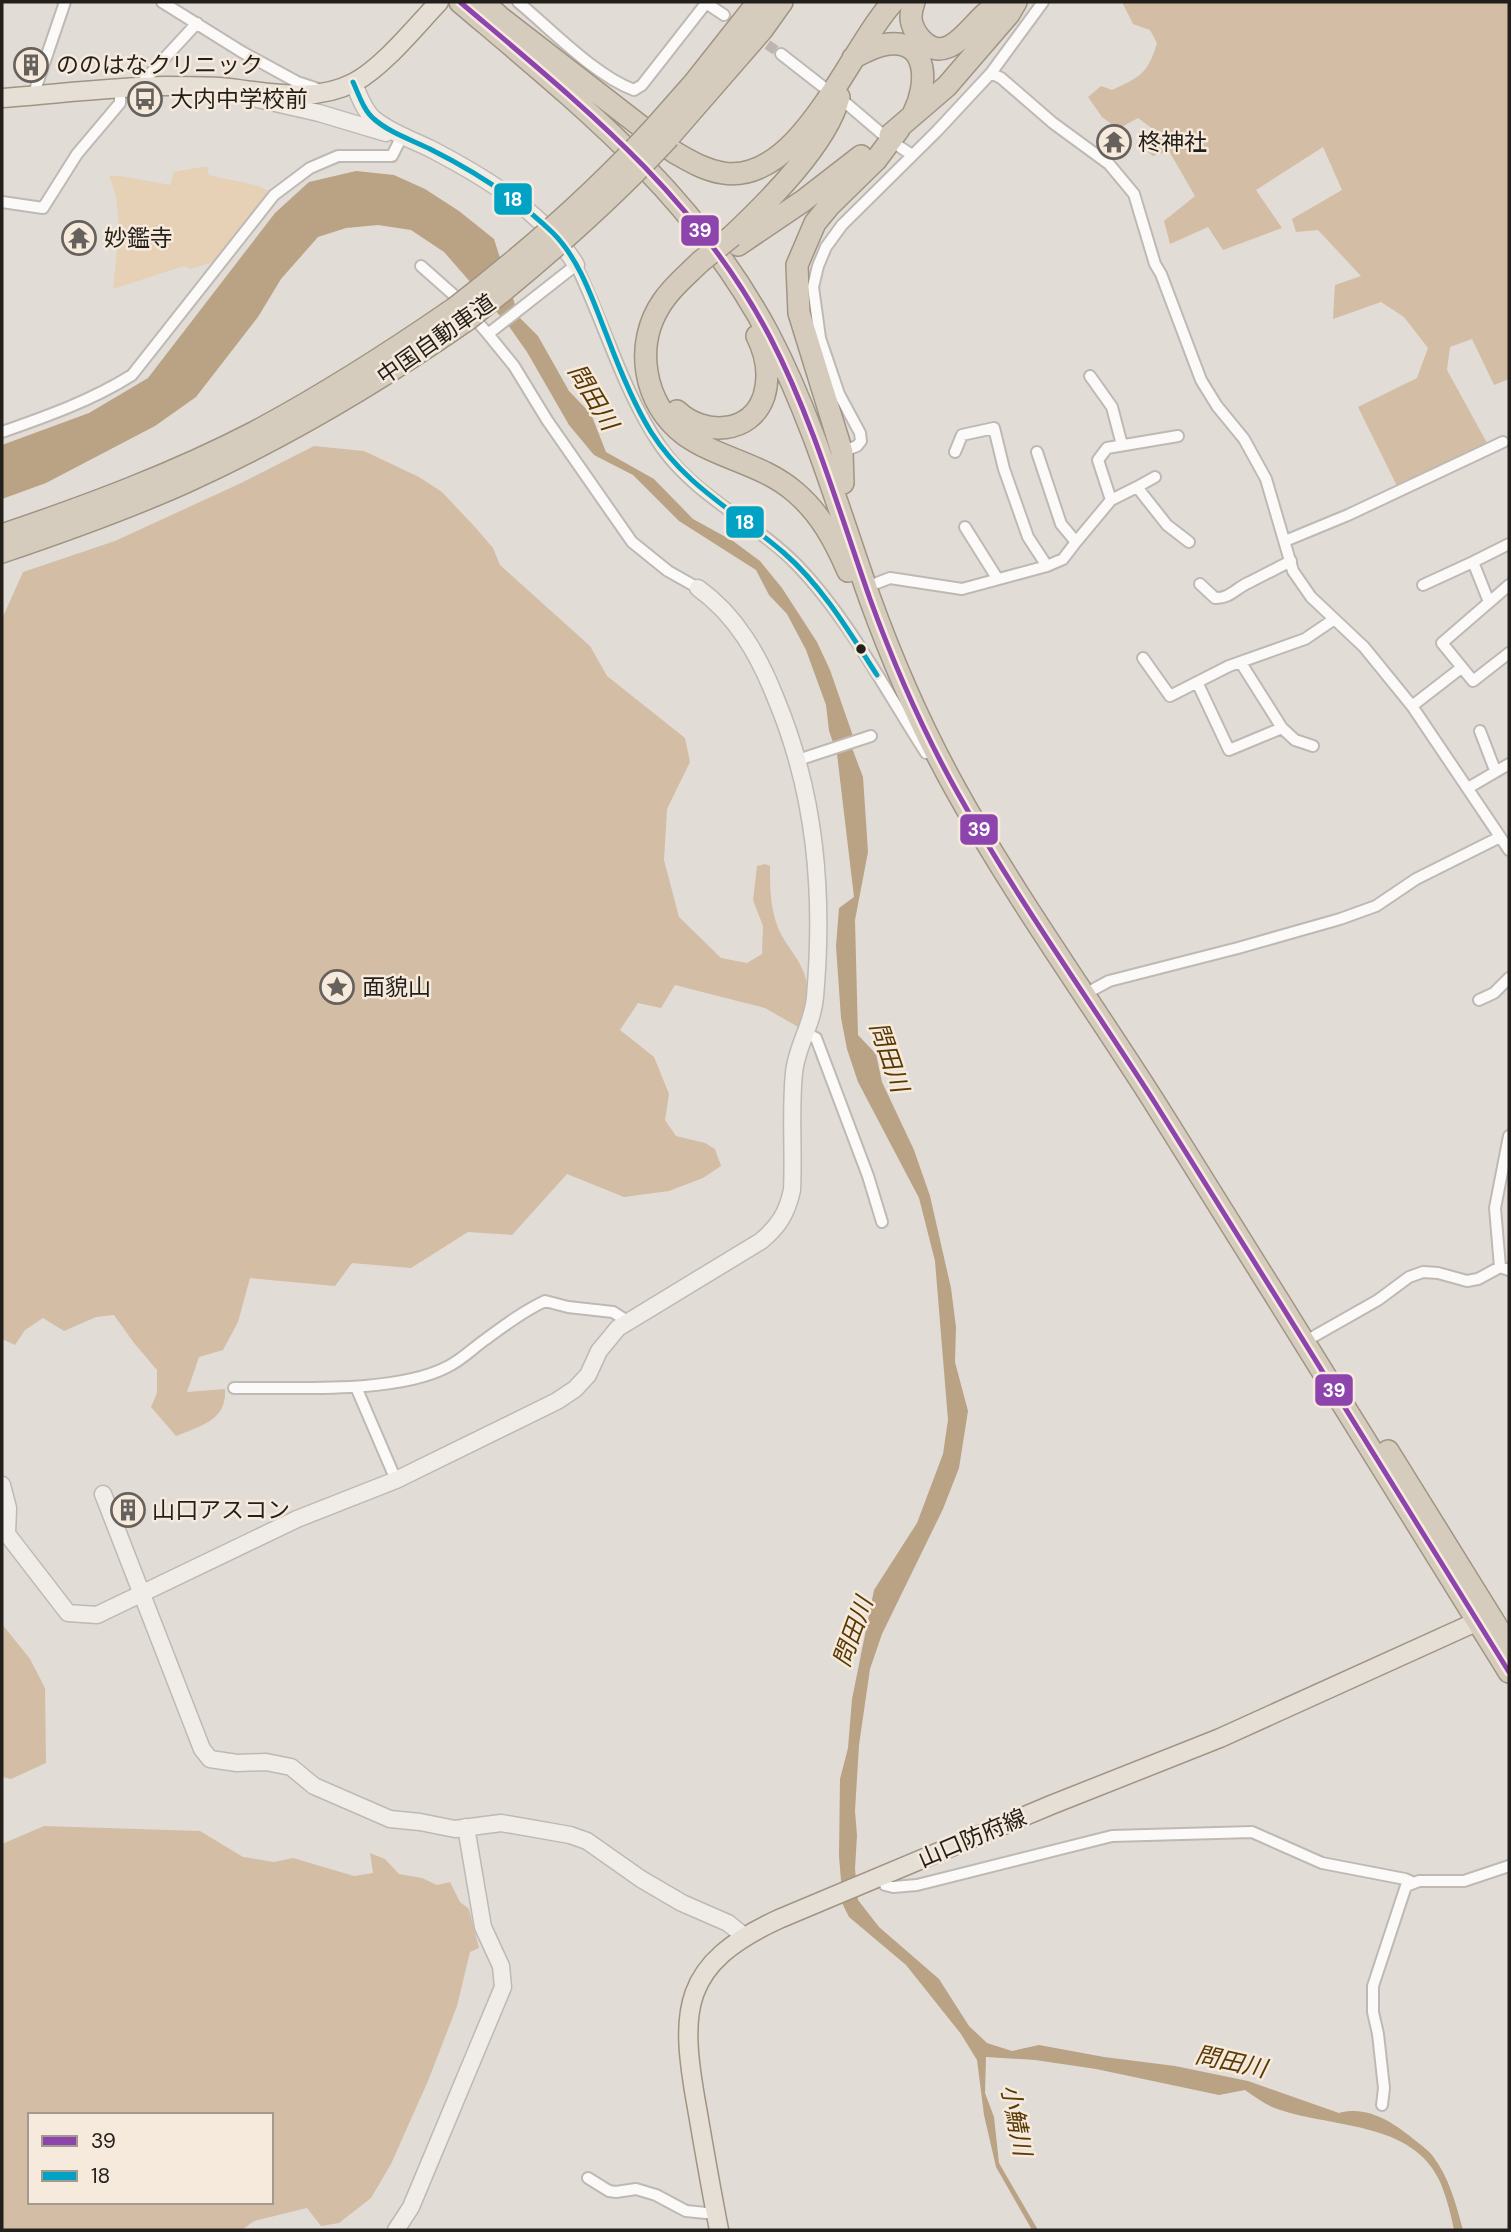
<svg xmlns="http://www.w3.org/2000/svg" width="1511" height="2232" font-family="'DM Sans','Noto Sans JP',sans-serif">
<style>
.green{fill:#e6d1b7}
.forest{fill:#d3bda4;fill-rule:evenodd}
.water{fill:#baa284}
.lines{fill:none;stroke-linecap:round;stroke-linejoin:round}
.street-tunnel{stroke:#bcb6b0;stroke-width:10;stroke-dasharray:10 5;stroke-linecap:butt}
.street-casing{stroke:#beb9b4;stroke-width:14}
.secondary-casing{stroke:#beb9b4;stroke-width:19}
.primary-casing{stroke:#a09483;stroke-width:21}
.highway-casing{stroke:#a09483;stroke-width:24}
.street{stroke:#fbfaf9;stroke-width:10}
.secondary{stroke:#f0ece7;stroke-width:16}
.primary{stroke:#e5dfd5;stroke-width:18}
.highway{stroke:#d5ccbd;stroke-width:21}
.highway-bridge-casing{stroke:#a09483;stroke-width:24;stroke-linecap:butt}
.highway-bridge{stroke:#d5ccbd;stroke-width:21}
.bus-1-casing{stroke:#f6eadd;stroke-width:10}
.bus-2-casing{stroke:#f6eadd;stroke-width:10}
.bus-1{stroke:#8e44ad;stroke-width:5}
.bus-2{stroke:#02a2c5;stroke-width:5}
.bus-dot{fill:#231f1a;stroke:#f6eadd;stroke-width:2.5}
.labels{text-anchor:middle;stroke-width:5;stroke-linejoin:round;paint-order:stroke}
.poi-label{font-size:23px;fill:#231f1a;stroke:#f6eadd;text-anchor:start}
.street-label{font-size:23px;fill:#231f1a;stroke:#f6eadd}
.water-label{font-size:24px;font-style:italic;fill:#5a3903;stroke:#f6eadd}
.line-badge{stroke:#f6eadd;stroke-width:2.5}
.badge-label{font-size:19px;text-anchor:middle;font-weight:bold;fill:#fff}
</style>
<rect width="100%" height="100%" fill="#e2dcd6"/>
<path class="green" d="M207 166 209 175 255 185 272 192 218 261 190 269 184 266 113 289C116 253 125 211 109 176H121L170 185 174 172Z"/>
<path class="forest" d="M1122 2H1509V379L1494 385 1472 339 1450 347 1447 370 1487 443 1397 486 1358 407 1417 378 1428 348 1404 317 1381 302 1333 319 1335 285 1361 276 1318 230 1296 232 1292 219 1342 190 1323 147 1256 190 1282 228 1223 250 1208 227 1170 244 1164 221 1195 196 1169 151 1153 156 1142 147 1157 132 1138 118 1118 129 1102 117 1088 97 1101 86 1112 90C1140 77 1148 74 1157 43L1150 30 1133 24Z
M314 446 364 451 419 477 442 492 474 526 493 548 500 565 590 646 607 676 685 738 690 762 667 809 664 860 679 917 721 958 747 963 762 954 763 926 753 900 757 866 765 864 770 866C770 890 770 914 782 936 790 950 802 963 806 979 809 995 804 1013 800 1028L765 1008 675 985 661 1008 638 1003 620 1030 654 1057 669 1094 665 1120 676 1136 705 1143 715 1149 721 1166 703 1178 669 1191 624 1197 567 1174 512 1235 468 1232 411 1268 352 1263 335 1286 250 1278 238 1322 223 1350 199 1357 187 1392 225 1389C227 1421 201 1425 176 1436L151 1407 157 1393V1370L134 1343 114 1315 96 1317 64 1331 43 1318 25 1330 15 1345 2 1339V619L23 572 115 541 239 484Z
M2 1624 30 1659 45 1688 46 1763 11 1779 2 1777Z
M44 1826 200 1831 243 1857 274 1862 293 1858 354 1876 373 1873 370 1853 385 1859 399 1874 422 1878 437 1885 450 1882 460 1902 469 1909 479 1948 470 1952 457 2006 428 2081 391 2164 371 2198 339 2223 321 2226 307 2208 254 2221 242 2230H2V1844ZM30 2115H271V2202H30Z"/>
<path class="water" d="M356 171 394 175 425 189 459 211 494 239 519 317 538 336 569 391 591 414 606 452 654 479 693 519 733 541 760 561 782 588 817 642 830 670 853 736 852 748 863 777 868 852 855 920 858 1035 876 1054 882 1082 914 1150 930 1196 951 1288 956 1327 955 1362 968 1411 959 1468 943 1509 882 1634 870 1669 859 1745 855 1811 857 1835 855 1869 858 1900 879 1927 939 1979 969 2026 987 2043 1012 2051 1039 2045 1104 2057 1175 2066 1248 2081 1339 2113C1368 2105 1394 2123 1416 2141 1422 2146 1428 2150 1432 2155 1449 2177 1456 2204 1463 2230H1454C1451 2215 1447 2199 1441 2184 1414 2119 1328 2129 1272 2107 1263 2103 1254 2096 1245 2090L1219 2095 1096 2069 1035 2060 986 2057 985 2093 994 2117 999 2163 1038 2230H1032L996 2167 984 2115 977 2060 961 2034 906 1965 849 1917 843 1905 839 1856 840 1779 848 1748 852 1699 874 1590 917 1523 943 1454 948 1420 935 1261 919 1198 858 1082 847 1049 841 1018 836 946 839 908 854 897 837 754 829 731 826 705 806 650 787 614 769 595 756 570 679 521 633 475 594 455 569 425 527 352 508 325 444 252 411 230 378 225 346 228 318 237 281 279 258 317 196 397 155 426 46 483 2 499V445L89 413 148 378 275 213 309 182Z"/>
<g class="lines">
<path class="street-tunnel" d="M755 36 781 54"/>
<g class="street-casing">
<path id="street" d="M162 2 242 52 297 82 318 89
M518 2C551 29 594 75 634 90L642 85 707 2
M706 3 724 15
M781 54 822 86
M991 73 1043 2
M138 87 197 23
M33 96 65 2
M847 104 881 133
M900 147 912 155
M2 202 43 208 77 154 120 103V89
M421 266 456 297 488 334
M1090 376 1112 407 1122 445
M2 432C45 417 93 400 132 375L274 195 310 168 338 156H392L402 136
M955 452 962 435 994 428 1004 469 1028 537 1047 566 1063 559 1076 542 1061 524 1037 452
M839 453 857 446 861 441 860 433 839 394 820 338 813 287 818 266 826 247 842 225 937 131 991 73 1001 78 1053 123 1109 164 1134 194 1155 264 1161 274 1201 380 1217 406 1244 439 1266 479 1293 571 1311 597 1364 647 1412 706 1509 850
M1137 487 1155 477
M1111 500 1098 460 1107 448 1178 436
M965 527 997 578
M1285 541 1348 515 1503 442
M1076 542 1111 500 1137 487 1167 525 1189 542
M877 583 890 578 962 589 1047 566
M1200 584 1215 598C1230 599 1237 587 1250 582 1264 575 1277 568 1291 561
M1423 585 1473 562
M1509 585 1442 643 1473 681 1509 653
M698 588 668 571 632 542 547 420 514 366 488 334 576 265C605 325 623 392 661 447 696 497 755 522 797 565 849 619 885 690 926 753
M1489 602 1473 562 1509 544
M1143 658 1170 696 1229 666 1305 639 1333 620
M1241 663 1282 728 1295 740 1313 746
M1197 682 1229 750 1282 728
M1412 706 1461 668
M1480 731 1495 770
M798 760 871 736
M1468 788 1509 764
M1085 994 1109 981 1238 948 1340 919 1376 906 1416 879 1500 837
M1479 1000 1494 993 1509 978
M807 1034 816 1038 868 1176 882 1222
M1500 1267 1495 1208 1509 1136
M1304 1342 1378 1300 1409 1277 1423 1272 1438 1273 1467 1281 1478 1279 1500 1267 1509 1270
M356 1387 396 1480
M234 1388C294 1387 395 1394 447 1367 462 1360 473 1348 486 1339 505 1325 524 1311 545 1301L568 1307 613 1312 627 1321
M883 1875 885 1885 893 1887 917 1885 1112 1836 1252 1832 1322 1863 1405 1879 1412 1882
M1382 2105 1384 2088 1378 2034 1373 2012V1986L1406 1886 1419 1881H1464L1509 1866
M588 2178 609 2191 616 2192 636 2189 656 2195 686 2211 716 2214"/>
</g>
<g class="secondary-casing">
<path id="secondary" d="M353 82C359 95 364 111 374 119 391 133 413 140 431 149 483 176 545 213 576 265
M249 97 319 113 386 133
M2 1485 8 1508 7 1534 68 1613 97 1615 297 1519 396 1480 557 1401 575 1389 588 1375 599 1351 618 1328 761 1241C779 1226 787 1213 792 1190 794 1152 790 1112 794 1073 796 1047 813 1024 815 997 824 894 816 795 776 699 759 656 737 616 698 588
M103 1494 202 1749 210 1759 237 1763 266 1762 291 1767 314 1786 390 1819 420 1822 455 1829 501 1823 570 1835 587 1841 641 1879 682 1903 728 1923 744 1936
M396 2230 411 2207 503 1987 501 1966 483 1927 466 1827"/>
</g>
<g class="primary-casing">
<path id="primary" d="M2 98C56 94 111 87 166 86 184 86 202 86 219 87 266 91 310 105 355 82 384 66 416 26 439 2
M719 2230C711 2189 704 2149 697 2108 679 2009 681 1964 779 1919L1051 1805 1220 1738 1487 1617"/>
</g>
<g class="highway-casing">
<path id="highway" d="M460 2C580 104 695 194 770 337 813 420 839 511 870 599 894 665 922 729 956 790 1016 898 1089 999 1155 1103 1274 1292 1391 1483 1509 1672
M483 2 510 26
M914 2C909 16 910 25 919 37 945 68 967 30 985 14 990 10 996 5 1002 2
M501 18 674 152C690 161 704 170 723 173 800 185 849 49 893 2
M853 58C864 52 876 45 889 44 930 40 927 87 914 112
M656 126 694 83 758 2
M890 135 947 86 1009 14 1016 2
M669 137 762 30 782 2
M732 236C767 203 827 144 839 97
M738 245 803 201 861 156
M700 262C687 275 673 286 663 301 633 344 643 404 685 435 719 459 763 464 795 492 820 513 835 541 848 571
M677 411C703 436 751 435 764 396 770 376 766 354 757 336
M843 483 842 452 799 313 797 265 815 223 829 206 876 160 899 129
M2 535C88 506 174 474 255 432 324 395 390 353 455 308
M2 552C64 531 126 509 186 482 285 437 378 382 467 320
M1388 1451 1509 1646"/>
</g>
<use href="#street" class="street"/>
<use href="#secondary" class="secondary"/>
<use href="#primary" class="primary"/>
<use href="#highway" class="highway"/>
<g class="highway-bridge-casing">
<path id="highway-bridge" d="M700 262 732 236
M455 308C529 251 593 195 656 126
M467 320C539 263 607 204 669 137"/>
</g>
<use href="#highway-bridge" class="highway-bridge"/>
<g class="bus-1-casing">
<path id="bus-1" d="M460 2C580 104 695 194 770 337 813 420 839 511 870 599 894 665 922 729 956 790 1016 898 1089 999 1155 1103 1274 1292 1391 1483 1509 1672"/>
</g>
<g class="bus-2-casing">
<path id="bus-2" d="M353 82C359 95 364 111 374 119 390 133 412 140 430 149 474 171 518 199 553 233 580 260 593 301 607 336 619 368 633 403 651 432 686 487 737 512 784 553 822 586 850 633 877 675"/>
</g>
<use href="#bus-1" class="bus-1"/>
<use href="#bus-2" class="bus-2"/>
</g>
<defs>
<g id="building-ring" transform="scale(1.75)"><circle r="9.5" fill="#f6eadd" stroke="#66615c" stroke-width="1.5"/><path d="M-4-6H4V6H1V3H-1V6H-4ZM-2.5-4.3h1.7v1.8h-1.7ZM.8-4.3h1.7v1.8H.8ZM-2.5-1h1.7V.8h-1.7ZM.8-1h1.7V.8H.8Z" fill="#66615c"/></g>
<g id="bus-ring" transform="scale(1.75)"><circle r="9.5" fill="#f6eadd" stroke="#66615c" stroke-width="1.5"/><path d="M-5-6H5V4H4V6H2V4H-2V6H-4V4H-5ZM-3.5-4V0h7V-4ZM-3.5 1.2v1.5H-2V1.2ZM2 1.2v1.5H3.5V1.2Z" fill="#66615c"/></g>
<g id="temple-ring" transform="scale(1.75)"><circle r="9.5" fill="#f6eadd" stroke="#66615c" stroke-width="1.5"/><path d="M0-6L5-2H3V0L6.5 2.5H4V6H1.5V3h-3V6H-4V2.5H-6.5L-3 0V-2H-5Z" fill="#66615c"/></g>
<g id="sight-ring" transform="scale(1.75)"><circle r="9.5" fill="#f6eadd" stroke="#66615c" stroke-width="1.5"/><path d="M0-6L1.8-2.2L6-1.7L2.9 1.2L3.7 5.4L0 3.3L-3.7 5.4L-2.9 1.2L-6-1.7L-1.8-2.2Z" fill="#66615c"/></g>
</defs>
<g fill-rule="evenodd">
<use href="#building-ring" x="31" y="65"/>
<use href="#bus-ring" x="145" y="99"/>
<use href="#temple-ring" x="1114" y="142"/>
<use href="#temple-ring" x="79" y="238"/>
<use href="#sight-ring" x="337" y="987"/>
<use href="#building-ring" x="128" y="1510"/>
</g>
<circle class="bus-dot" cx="861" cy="649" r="6"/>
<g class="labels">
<g class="poi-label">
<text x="56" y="73">ののはなクリニック</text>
<text x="170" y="107">大内中学校前</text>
<text x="1138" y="150">柊神社</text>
<text x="104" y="246">妙鑑寺</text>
<text x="362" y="995">面貌山</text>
<text x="152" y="1518">山口アスコン</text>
</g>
<g class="street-label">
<text transform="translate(436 339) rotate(-35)" y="8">中国自動車道</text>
<text transform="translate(972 1838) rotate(-23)" y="8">山口防府線</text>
</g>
<g class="water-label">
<text transform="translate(593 397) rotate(59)" y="8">問田川</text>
<text transform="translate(889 1057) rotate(71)" y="8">問田川</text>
<text transform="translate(853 1632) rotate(-70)" y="8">問田川</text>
<text transform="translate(1231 2062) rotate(12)" y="8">問田川</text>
<text transform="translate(1016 2120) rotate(79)" y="8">小鯖川</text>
</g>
</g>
<g class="line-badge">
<rect x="493" y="182" width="40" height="34" rx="7" fill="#02a2c5"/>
<rect x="680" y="214" width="40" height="33" rx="7" fill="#8e44ad"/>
<rect x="725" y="505" width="40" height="34" rx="7" fill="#02a2c5"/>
<rect x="959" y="813" width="40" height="33" rx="7" fill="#8e44ad"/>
<rect x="1314" y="1373" width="40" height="34" rx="7" fill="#8e44ad"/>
</g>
<g class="badge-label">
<text x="513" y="206">18</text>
<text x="700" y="237">39</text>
<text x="745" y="529">18</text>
<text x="979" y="836">39</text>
<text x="1334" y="1397">39</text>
</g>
<rect width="1511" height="2232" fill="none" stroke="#231f1a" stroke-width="7"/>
<rect x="28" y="2113" width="245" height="91" fill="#f6eadd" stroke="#a2998f" stroke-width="2"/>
<rect x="42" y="2136" width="35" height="10" fill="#8e44ad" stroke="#a2998f" stroke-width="2"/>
<text x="91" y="2148" font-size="21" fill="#231f1a">39</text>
<rect x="42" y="2171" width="35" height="10" fill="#02a2c5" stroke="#a2998f" stroke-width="2"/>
<text x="91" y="2183" font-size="21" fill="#231f1a">18</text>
</svg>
